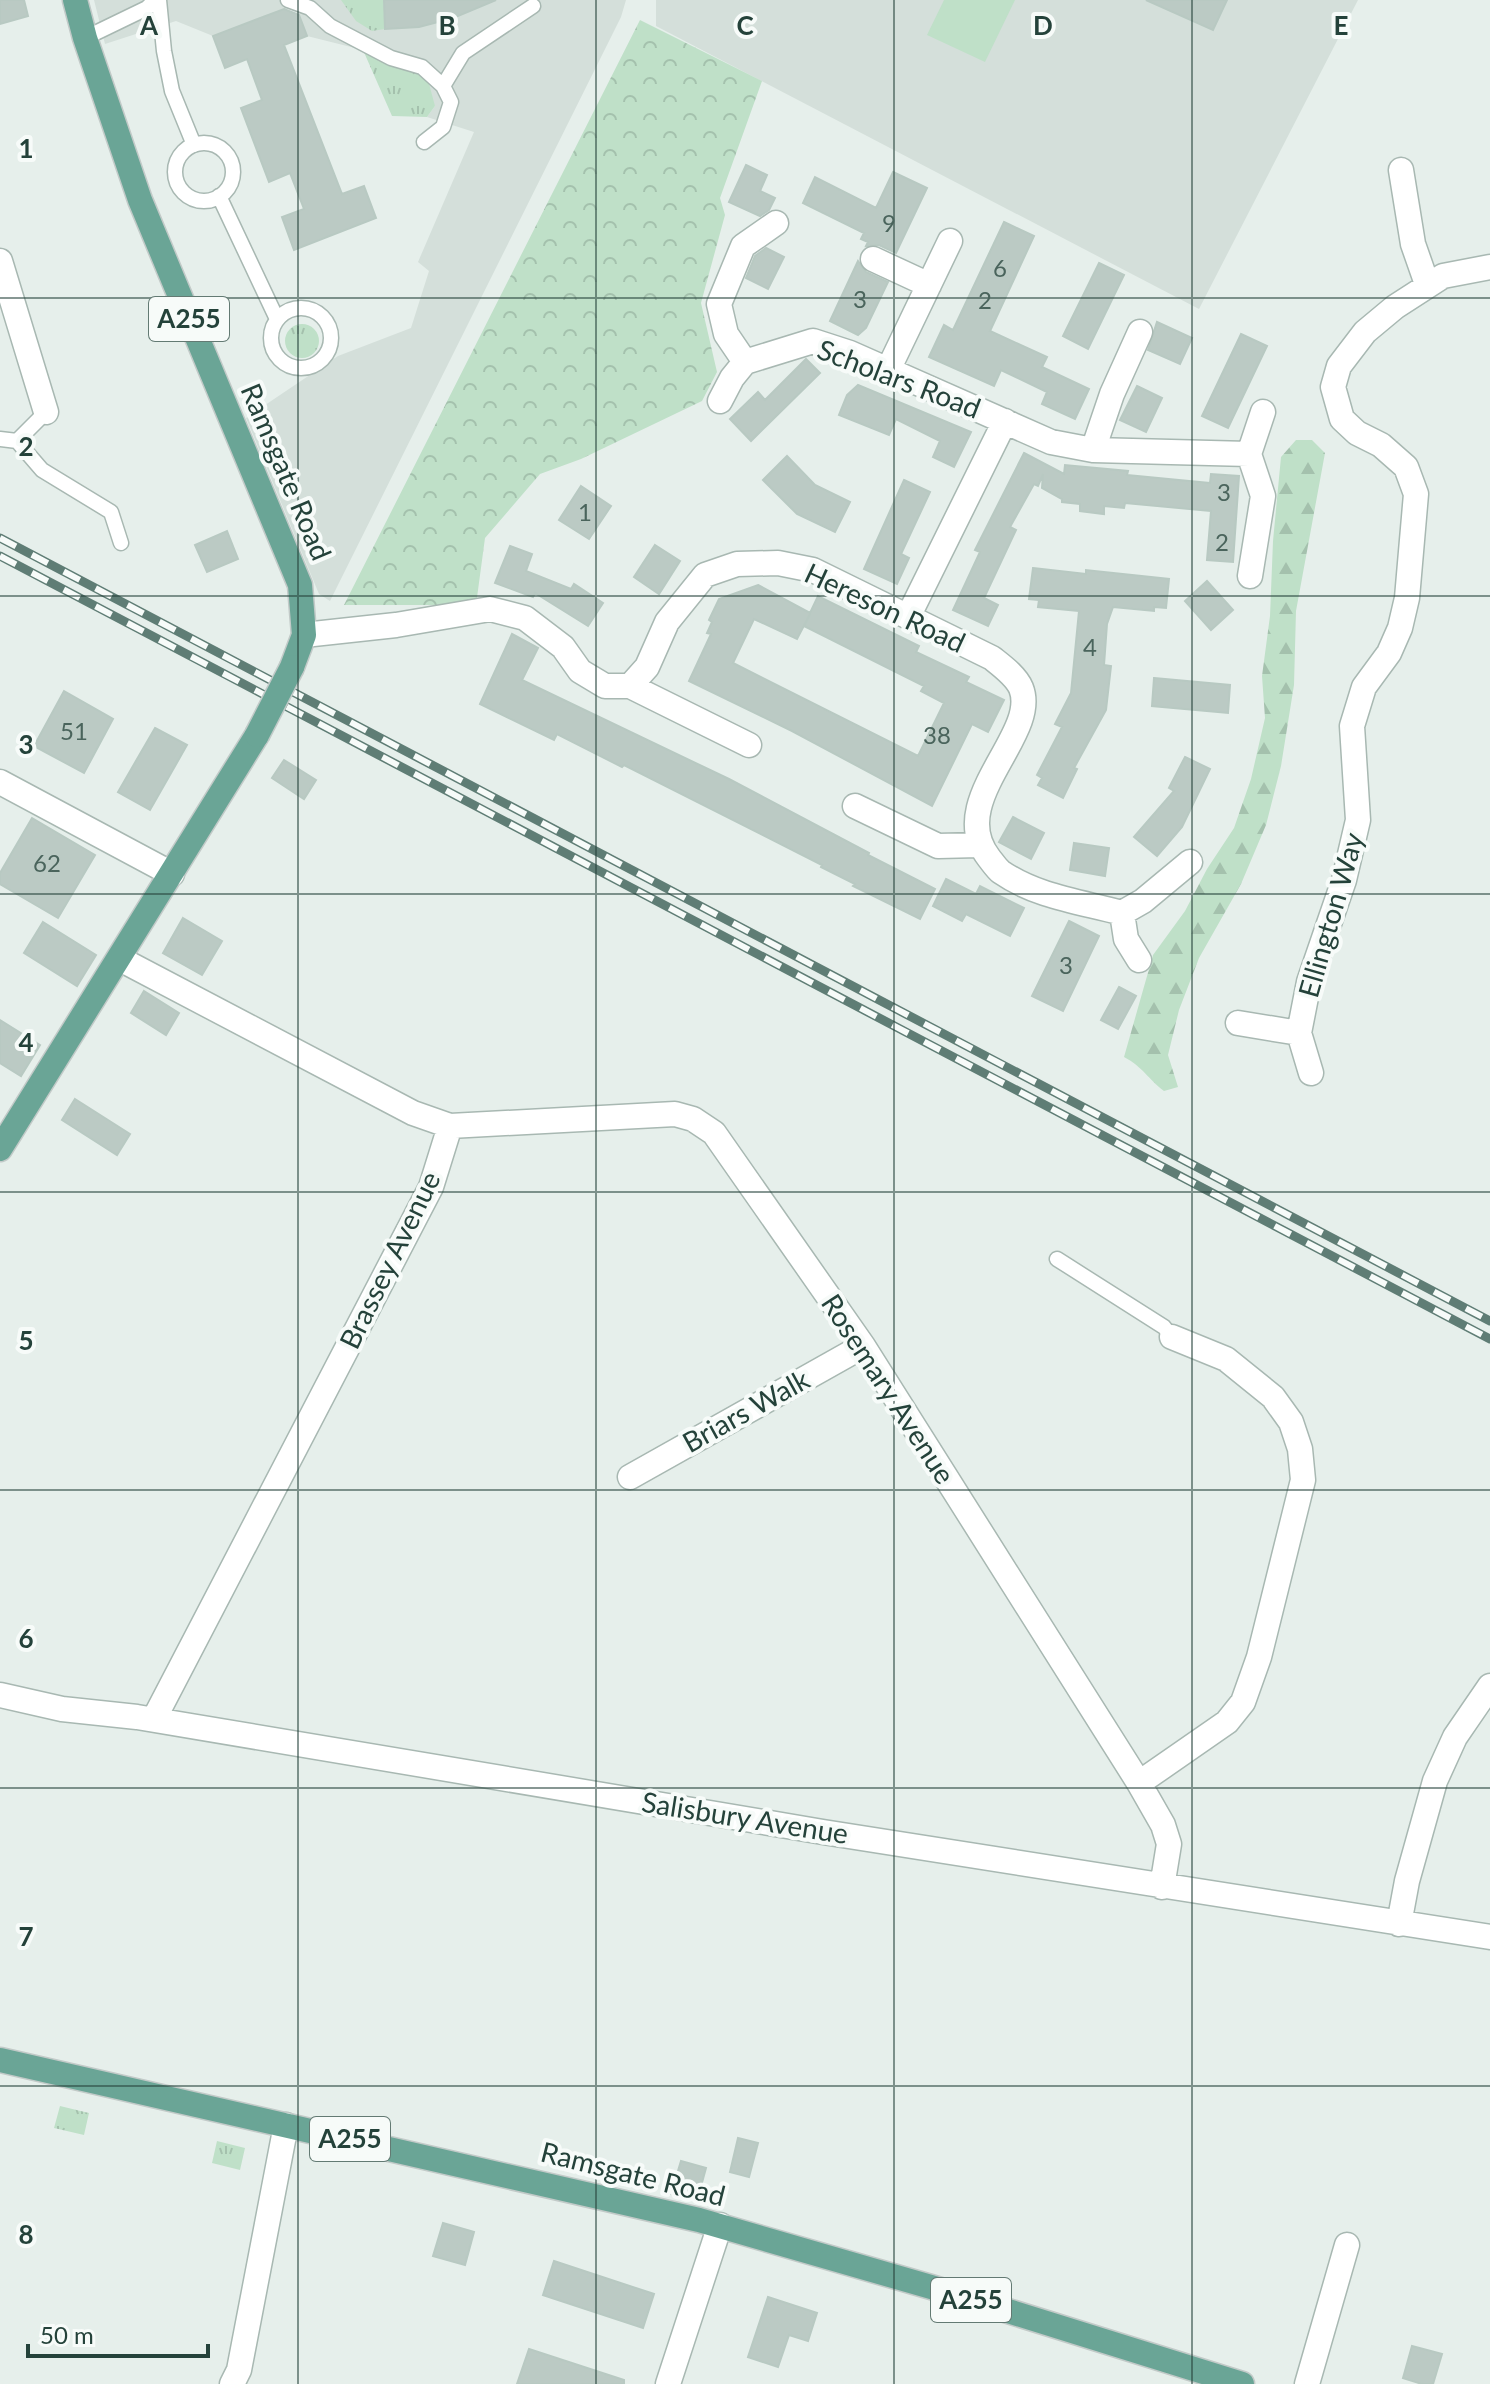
<svg xmlns="http://www.w3.org/2000/svg" width="1490" height="2384" font-family="Lato,sans-serif">
<style>
.built{fill:#d4dfda}
.grass{fill:url(#grass-tufts)}
.forest{fill:url(#forest-firs)}
.park{fill:url(#park-crowns)}
.pitch{fill:#bfe0c8}
.building{fill:#bbcac4;stroke:#b8c9c2;stroke-width:2;fill-rule:evenodd}
.lines{fill:none;stroke-linecap:round;stroke-linejoin:round}
.service-casing{stroke:#a8b8b2;stroke-width:17}
.minor-casing{stroke:#a8b8b2;stroke-width:27}
.primary-casing{stroke:#c2cac8;stroke-width:27}
.service{stroke:#fff;stroke-width:14}
.minor{stroke:#fff;stroke-width:24}
.primary{stroke:#6aa596;stroke-width:24}
.rail-casing{stroke:#5f7d75;stroke-width:9}
.rail{stroke:#f7fbf9;stroke-width:6;stroke-dasharray:18;stroke-linecap:butt}
.primary-bridge-casing{stroke:#c2cac8;stroke-width:27;stroke-linecap:butt}
.primary-bridge{stroke:#6aa596;stroke-width:24}
.grid{fill:none;stroke:#24423a;stroke-width:2;stroke-opacity:0.55}
.labels{text-anchor:middle;stroke-width:8;stroke-linejoin:round;paint-order:stroke}
.number-label{font-size:24px;fill:#4a645c}
.shield{fill:#f7fbf9;stroke:#637a73;stroke-width:2}
.shield-label{font-size:26px;font-weight:bold;fill:#24423a}
.street-label{font-size:28px;fill:#24423a;stroke:#f7fbf9}
.grid-label{font-size:26px;text-anchor:middle;font-weight:bold;fill:#24423a;stroke:#f7fbf9;stroke-width:8;stroke-linejoin:round;paint-order:stroke}
</style>
<defs>
<pattern id="grass-tufts" width="24" height="20" patternUnits="userSpaceOnUse" patternTransform="scale(2)"><rect width="24" height="20" fill="#bfe0c8"/><path d="M3 7l-1-3M5 7V3M7 7l1-3M15 17l-1-3M17 17v-4M19 17l1-3" fill="none" stroke="#a4c1ad"/></pattern>
<pattern id="forest-firs" width="22" height="20" patternUnits="userSpaceOnUse" patternTransform="scale(2)"><rect width="22" height="20" fill="#bfe0c8"/><path d="M5 1l3.5 6h-7zM16 11l3.5 6h-7z" fill="#a4c1ad"/></pattern>
<pattern id="park-crowns" width="20" height="18" patternUnits="userSpaceOnUse" patternTransform="scale(2)"><rect width="20" height="18" fill="#bfe0c8"/><path d="M2 6a3 3 0 1 1 6 0M12 15a3 3 0 1 1 6 0" fill="none" stroke="#a4c1ad"/></pattern>
</defs>
<rect width="100%" height="100%" fill="#e6efeb"/>
<path class="built" d="M94 0H626L621 17 330 601 319 594 246 418 338 356 411 328 429 271 418 262 474 132 427 117 435 106 363 50 307 36 295 5 213 36 176 21 105 44Z
M656 0H1358L1199 309 656 26Z"/>
<path class="grass" d="M341 0H384L385 29 372 31 356 21Z
M363 50 410 68 428 80 435 106 427 117 392 116Z
M285 341a17 17 0 1 1 34 0a17 17 0 1 1-34 0Z
M60 2106 89 2113 84 2135 54 2128Z
M217 2141 245 2148 240 2170 212 2163Z"/>
<path class="forest" d="M1296 440H1312L1325 453 1296 611 1294 685 1281 766 1266 825 1241 884 1199 958 1179 1010 1168 1055 1178 1087 1164 1091C1148 1079 1143 1067 1124 1057L1153 955 1185 911 1207 869 1234 828 1251 779 1265 718 1262 676 1270 616 1273 541 1281 457Z"/>
<path class="park" d="M640 20 762 81 720 198 725 215 701 303 717 372 702 401 581 459 540 474 485 538 476 605H344Z"/>
<path class="pitch" d="M944 0H1015L985 62 927 35Z"/>
<path class="building" d="M0 0H24L28 16 0 24Z
M384 0H496L453 18 419 27 385 29Z
M1146 0H1227L1213 30Z
M284 9 299 15 307 36 284 45 342 194 364 186 376 218 294 250 282 217 304 209 290 173 269 182 241 108 262 100 247 59 225 68 213 36Z
M746 165 767 175 760 191 775 198 769 210 760 216 729 202Z
M893 172 927 188 896 253 879 245 866 246 868 242 861 239 864 233 803 203 815 177 876 208Z
M1004 222 1034 236 990 331 1047 357 1042 367 1089 389 1075 419 1042 404 1047 392 1001 370 994 386 929 357 944 325 953 330Z
M766 248 784 257 768 289 746 278 755 256Z
M858 261 866 272 888 282 866 328 858 335 830 321Z
M1099 263 1124 275 1088 349 1063 336Z
M1157 322 1192 338 1180 364 1148 350Z
M1241 334 1267 346 1228 428 1202 416Z
M806 359 820 373 751 441 730 419 758 392 765 400Z
M858 385 971 432 954 467 933 457 940 441 896 419 889 435 839 415 847 395Z
M1137 386 1162 398 1146 432 1120 420Z
M1024 453 1064 474 1065 465 1128 471 1127 475 1210 483 1211 474 1239 476 1233 562 1207 560 1211 511 1125 503 1124 508 1104 506V514L1080 511V504L1062 502V499L1042 488 1043 474 1038 486 1034 484 1010 527 1016 530 984 598 998 605 988 626 953 610 980 552 975 550Z
M787 456 815 485 850 502 835 532 797 514 763 480Z
M904 480 930 492 901 554 909 558 897 584 864 569Z
M581 486 611 506 589 539 559 520Z
M227 531 238 559 207 572 195 545Z
M655 545 680 561 659 594 634 577Z
M510 546 532 554 526 571 571 589 574 584 603 603 588 626 535 593 533 597 495 583Z
M1033 568 1086 574V570L1169 579 1166 608 1154 607V611L1113 607 1107 624 1104 665 1111 666 1106 710 1074 768 1077 769 1063 798 1038 785 1042 778 1037 775 1062 727 1055 724 1071 693 1079 611 1038 607 1039 600 1029 599Z
M1207 581 1233 610 1211 630 1185 601Z
M758 585 810 613 818 596 919 646 916 652 969 677 966 682 1004 700 988 732 972 724 932 806 792 731 689 681 711 634 707 633 712 622 709 620 719 599ZM810 614 804 626 924 686 921 691 944 703 918 756 733 663 754 619 797 639Z
M512 634 538 648 522 680 729 779 869 853 868 855 935 889 920 919 853 886 855 884 821 867 822 865 624 765 622 767 557 734 554 740 480 704Z
M1154 678 1230 685 1228 713 1152 706Z
M64 691 113 719 84 773 34 746Z
M155 728 187 745 150 810 118 792Z
M1185 757 1210 769 1182 827 1157 856 1134 837 1174 791 1169 788Z
M284 760 316 780 304 799 272 778Z
M1013 817 1044 833 1031 859 999 842Z
M32 818 95 855 58 918 0 884V873Z
M1074 843 1109 848 1105 876 1070 870Z
M946 879 976 894 980 886 1024 908 1010 936 966 914 962 921 933 906Z
M183 918 222 941 202 975 163 953Z
M1069 921 1099 936 1063 1011 1032 996Z
M43 922 96 955 77 986 24 953Z
M1119 987 1136 996 1118 1029 1101 1020Z
M144 991 179 1013 166 1035 131 1013Z
M0 1020 40 1045 21 1076 0 1063Z
M75 1099 130 1134 117 1155 62 1120Z
M738 2138 758 2143 749 2177 730 2172Z
M681 2161 706 2168 697 2201 671 2194Z
M443 2223 474 2232 465 2265 433 2256Z
M554 2261 654 2294 643 2328 543 2295Z
M768 2297 817 2313 808 2341 789 2335 778 2367 748 2357Z
M1412 2346 1442 2354 1433 2384H1422L1403 2378Z
M529 2349 624 2380V2384H517Z"/>
<g class="lines">
<g class="service-casing">
<path id="service" d="M159 0 164 51 172 91 194 145
M288 0 310 8 330 26 391 58 422 67 443 86 451 102 443 127 424 142
M85 38 147 8 155 0
M443 86 463 53 533 6
M175 172a29 29 0 1 1 58 0a29 29 0 1 1-58 0Z
M219 196 277 319
M271 338a30 30 0 1 1 60 0a30 30 0 1 1-60 0Z
M0 439 17 441 42 470 111 512 121 543
M17 441 46 412
M1057 1259 1164 1327 1172 1337"/>
</g>
<g class="minor-casing">
<path id="minor" d="M1401 170 1413 244 1427 284
M873 259 929 285
M0 261 46 412
M745 362 726 334 719 304 743 246 776 223
M888 370 950 241
M720 401 732 378 745 362 813 341 850 353 1051 442 1093 450 1249 454
M1093 450 1112 394 1140 332
M1250 576 1263 496 1249 454 1263 412
M908 617 1005 421
M304 635 396 625 490 609 525 618 563 647 580 671 605 686H630L647 667 667 622 705 575 737 564 778 563 813 570 992 658C1002 666 1016 676 1021 688 1040 735 944 801 989 858 993 863 997 869 1001 872 1037 897 1082 902 1122 913
M630 686 749 745
M0 782 172 874
M855 806 938 846 979 845
M120 959 413 1113 450 1126 675 1114 693 1119 714 1133 863 1346 1139 1783 1163 1825 1169 1844 1162 1887
M1139 960 1126 939 1122 913 1143 901 1190 862
M1238 1023 1299 1033 1311 1073
M1299 1033 1309 982 1344 880 1358 820 1352 726 1364 687 1389 653 1400 628 1407 598 1416 494 1406 467 1381 445 1357 433 1342 419 1333 387 1339 366 1365 332 1395 307 1443 276 1490 267
M630 1477 863 1346
M0 1695 62 1709 137 1717 823 1832 1490 1937
M154 1719 431 1187 450 1126
M1139 1783 1227 1722 1243 1702 1259 1657 1303 1480 1300 1449 1291 1422 1273 1397 1226 1359 1172 1337
M1399 1924 1407 1881 1435 1781 1455 1737 1490 1686
M232 2384 239 2370 286 2125
M668 2384 720 2225
M1307 2384 1347 2245"/>
</g>
<g class="primary-casing">
<path id="primary" d="M75 0 85 38 140 200 300 585 304 635 292 667
M0 1149 257 735
M0 2060 699 2220 931 2287 1242 2384"/>
</g>
<use href="#service" class="service"/>
<use href="#minor" class="minor"/>
<use href="#primary" class="primary"/>
<g class="rail-casing">
<path id="rail" d="M0 538 1490 1321
M0 556 1490 1339"/>
</g>
<use href="#rail" class="rail"/>
<g class="primary-bridge-casing">
<path id="primary-bridge" d="M257 735 292 667"/>
</g>
<use href="#primary-bridge" class="primary-bridge"/>
</g>
<path class="grid" d="M298 0V2384M596 0V2384M894 0V2384M1192 0V2384M0 298H1490M0 596H1490M0 894H1490M0 1192H1490M0 1490H1490M0 1788H1490M0 2086H1490"/>
<g class="labels">
<g class="number-label">
<text x="889" y="232">9</text>
<text x="1000" y="277">6</text>
<text x="860" y="308">3</text>
<text x="985" y="309">2</text>
<text x="1224" y="501">3</text>
<text x="585" y="521">1</text>
<text x="1222" y="551">2</text>
<text x="1090" y="656">4</text>
<text x="74" y="740">51</text>
<text x="937" y="744">38</text>
<text x="47" y="872">62</text>
<text x="1066" y="974">3</text>
</g>
<g class="shield">
<rect x="149" y="297" width="80" height="44" rx="6"/>
<rect x="310" y="2117" width="80" height="44" rx="6"/>
<rect x="931" y="2278" width="80" height="44" rx="6"/>
</g>
<g class="shield-label">
<text x="189" y="328">A255</text>
<text x="350" y="2148">A255</text>
<text x="971" y="2309">A255</text>
</g>
<g class="street-label">
<text transform="translate(899 379) rotate(21)" y="10">Scholars Road</text>
<text transform="translate(286 472) rotate(67)" y="10">Ramsgate Road</text>
<text transform="translate(885 608) rotate(25)" y="10">Hereson Road</text>
<text transform="translate(1331 915) rotate(-74)" y="10">Ellington Way</text>
<text transform="translate(390 1260) rotate(-64)" y="10">Brassey Avenue</text>
<text transform="translate(888 1389) rotate(57)" y="10">Rosemary Avenue</text>
<text transform="translate(746 1411) rotate(-29)" y="10">Briars Walk</text>
<text transform="translate(745 1818) rotate(9)" y="10">Salisbury Avenue</text>
<text transform="translate(633 2174) rotate(14)" y="10">Ramsgate Road</text>
</g>
</g>
<g class="grid-label">
<text x="149" y="35">A</text>
<text x="447" y="35">B</text>
<text x="745" y="35">C</text>
<text x="1043" y="35">D</text>
<text x="1341" y="35">E</text>
<text x="26" y="158">1</text>
<text x="26" y="456">2</text>
<text x="26" y="754">3</text>
<text x="26" y="1052">4</text>
<text x="26" y="1350">5</text>
<text x="26" y="1648">6</text>
<text x="26" y="1946">7</text>
<text x="26" y="2244">8</text>
</g>
<path d="M28 2344v12h180v-12" fill="none" stroke="#24423a" stroke-width="4"/>
<text x="40" y="2344" font-size="24" fill="#24423a" stroke="#f7fbf9" stroke-width="6" paint-order="stroke">50 m</text>
</svg>
